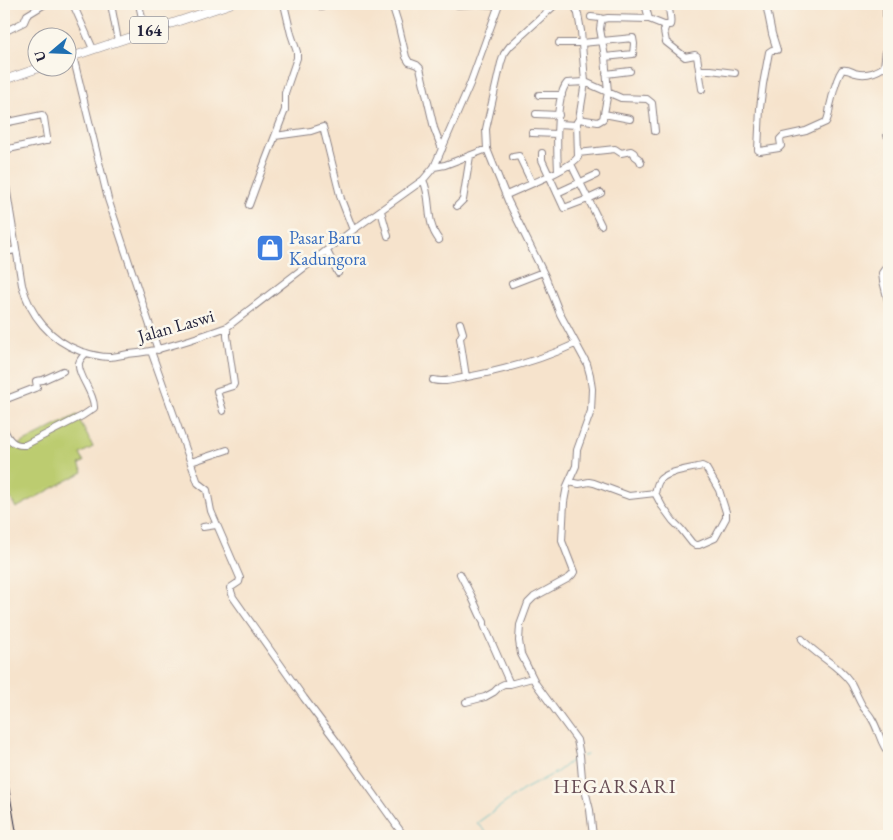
<svg xmlns="http://www.w3.org/2000/svg" width="893" height="840" font-family="'EB Garamond',serif">
<style>
.green{fill:#bccc6f;stroke:#6f7755}
.lines{fill:none;stroke-linecap:round;stroke-linejoin:round}
.stream{stroke:#48b7bd;stroke-width:1}
.minor-casing{stroke:#8c8284;stroke-width:8}
.major-casing{stroke:#8c8284;stroke-width:9}
.minor{stroke:#fff;stroke-width:6}
.major{stroke:#fff;stroke-width:8}
.rail{stroke:#22223b;stroke-width:1}
.labels{text-anchor:middle;stroke-width:5;stroke-linejoin:round;paint-order:stroke}
.shield{fill:#fbf7ec;stroke:#636270;stroke-width:1}
.shield-label{font-size:16px;font-weight:bold;fill:#22223b}
.shop-label{font-size:18px;fill:#366cbe;stroke:#fbf7ec;text-anchor:start}
.street-label{font-size:18px;fill:#22223b;stroke:#fbf7ec}
.quarter-label{font-size:20px;letter-spacing:1px;fill:#664b53;stroke:#fbf7ec}
</style>
<rect width="100%" height="100%" fill="#fbf7ec"/>
<filter id="ink" filterUnits="userSpaceOnUse"><feTurbulence type="fractalNoise" baseFrequency=".02" numOctaves="2"/><feDisplacementMap in="SourceGraphic" scale="10" xChannelSelector="R" yChannelSelector="G"/><feConvolveMatrix kernelMatrix="1 2 1 2 8 2 1 2 1" color-interpolation-filters="sRGB"/></filter>
<filter id="wash" filterUnits="userSpaceOnUse"><feTurbulence type="fractalNoise" baseFrequency=".0096" numOctaves="4" result="noise"/><feDisplacementMap in="SourceGraphic" scale="20" xChannelSelector="R" yChannelSelector="G"/><feGaussianBlur stdDeviation="1.12" result="paint"/><feColorMatrix in="noise" values="0 0 0 0 0 0 0 0 0 0 0 0 0 0 0 0 0 1.4 0 .05"/><feComposite in="paint" operator="in"/></filter>
<g filter="url(#wash)">
<rect width="100%" height="100%" fill="#f6e3cc"/>
<path class="green" d="M77 415 93 447 80 454 84 462 79 464 83 472 16 508 4 487V483L9 480 4 464V452Z"/>
<g class="lines">
<path class="stream" d="M583 756 587 755
M490 836 477 823 523 790 557 772 572 760 577 759"/>
</g>
</g>
<g filter="url(#ink)">
<g class="lines">
<g class="minor-casing">
<path id="minor" d="M73 4 93 49
M111 4 118 41
M139 4 145 32
M320 4 322 7
M392 4 398 23 406 57 409 62 417 65 420 68 434 128 442 149
M480 4 498 5
M556 4 510 46 504 54 501 63 486 129 487 149 508 201 545 276 560 314 587 364 590 375 592 389 591 411 577 450 576 466 567 486 564 502 562 541 574 572 572 575 569 578 534 597 528 603 520 625 519 641 521 654 536 684 577 740 580 755 582 778 590 810 593 836
M645 4 649 19
M766 4 772 34 777 50H772L769 52 763 84 760 108 758 150 760 151 779 148 781 146 780 139 783 136 806 131 826 122C829 117 829 112 830 106 833 95 835 80 842 70 848 69 850 71 855 73 865 76 875 73 884 67
M886 4V50L884 67 889 72
M458 5 474 4
M591 17 600 18 603 19
M666 25 664 31 666 42 685 57 695 55 697 56 702 89
M4 32 24 22 27 15 45 4
M559 43H582L633 38 634 44 633 54 605 57
M73 56 108 199 158 350
M699 70H710L735 73
M606 74 630 71
M539 95H562
M536 114 559 115
M604 114 630 119
M579 119 598 122 603 119 608 92 605 57 600 29 601 22 603 19 608 18 649 19 664 25H670C672 18 668 11 669 4
M4 123 42 115 44 118 47 138V141H45L4 150
M558 124 577 125
M532 133 557 134
M887 135H889
M275 136 311 131 323 127 341 199 353 230
M542 153V160L564 208 588 199 601 193
M578 153 615 149 621 153 631 151 634 153 635 156 639 159 641 163
M513 157 519 156 532 183
M571 164 601 225
M434 167 445 165 487 149
M558 171C557 152 555 96 567 83L585 82 621 98 647 99 652 103 655 131
M4 174 22 285C30 315 50 340 80 351 89 354 99 357 109 357 116 357 122 355 128 354 138 353 149 352 158 349 182 343 205 335 227 327L353 230 423 180 434 167 470 84 499 4
M423 180C431 196 427 215 433 229 434 233 437 237 439 240
M557 193 596 175
M506 195C522 188 570 169 578 157L577 122 579 119 585 82 581 31 578 14 574 4
M889 202V211
M249 205 260 175 285 110V93L297 58V52L291 34 284 4
M457 206 463 200 470 156
M381 211 388 236
M327 251 338 273
M4 252 16 250
M889 263 882 273 883 281 889 305
M512 284 543 272
M460 323 463 333 460 338 466 377
M151 351 198 483 207 490 211 511 240 578 239 582 230 588 233 597 304 698 337 742 404 836
M433 380C445 383 455 379 467 377 504 370 541 360 575 344
M4 400 35 388 37 387 36 381 43 380 63 371
M223 411 217 391 233 386 234 384 227 336V327
M4 429C8 439 13 446 25 445L82 416 94 408C95 394 77 375 79 363 80 359 83 356 86 353
M191 462 227 450
M569 482 579 484 589 482 594 483 629 496 655 493 662 506 673 521 681 529 692 543 695 545H699L715 538 726 518V512L719 490 706 468 702 466C691 469 666 471 659 481 657 484 656 489 655 493
M203 527 216 525
M460 574 471 595 480 615 484 622V625L510 684
M802 639C816 656 838 664 851 683 855 690 858 699 863 707 866 711 870 715 872 719 879 730 881 746 889 753
M466 702 485 697 494 692 500 686 504 684H510L532 678"/>
</g>
<g class="major-casing">
<path id="major" d="M68 58 230 4
M4 80 39 68"/>
</g>
<use href="#minor" class="minor"/>
<use href="#major" class="major"/>
<path class="rail" d="M4 8 13 4
M4 761 17 836"/>
</g>
</g>
<defs>
<g id="shop-square" transform="scale(1.4375)"><rect x="-9" y="-9" width="18" height="18" rx="4" fill="#3f7fe0" stroke="#fbf7ec"/><path d="M-5-2.5h2.3a2.7 3.5 0 0 1 5.4 0H5L5.5 6h-11ZM-1.5-2.5h3a1.5 2.3 0 0 0-3 0Z" fill="#fff"/></g>
</defs>
<g fill-rule="evenodd">
<use href="#shop-square" x="270" y="248"/>
</g>
<g class="labels">
<rect class="shield" x="130" y="16.5" width="38" height="27" rx="4"/>
<g class="shield-label">
<text x="149" y="36">164</text>
</g>
<g class="shop-label">
<text x="289" y="244">Pasar Baru<tspan x="289" dy="21">Kadungora</tspan></text>
</g>
<g class="street-label">
<text transform="translate(176 326) rotate(-16)" y="6">Jalan Laswi</text>
</g>
<g class="quarter-label">
<text x="615" y="793">HEGARSARI</text>
</g>
</g>
<rect width="893" height="840" fill="none" stroke="#fbf7ec" stroke-width="20"/>
<g transform="translate(52 52) rotate(251)"><circle r="24" fill="#fbf7ec" stroke="#a4a2a5"/>
<path d="M0-4L9 19L0 12L-9 19Z" fill="#1f6fb2"/>
<text y="-8" font-size="14" font-weight="bold" text-anchor="middle" fill="#22223b">U</text>
</g>
</svg>
